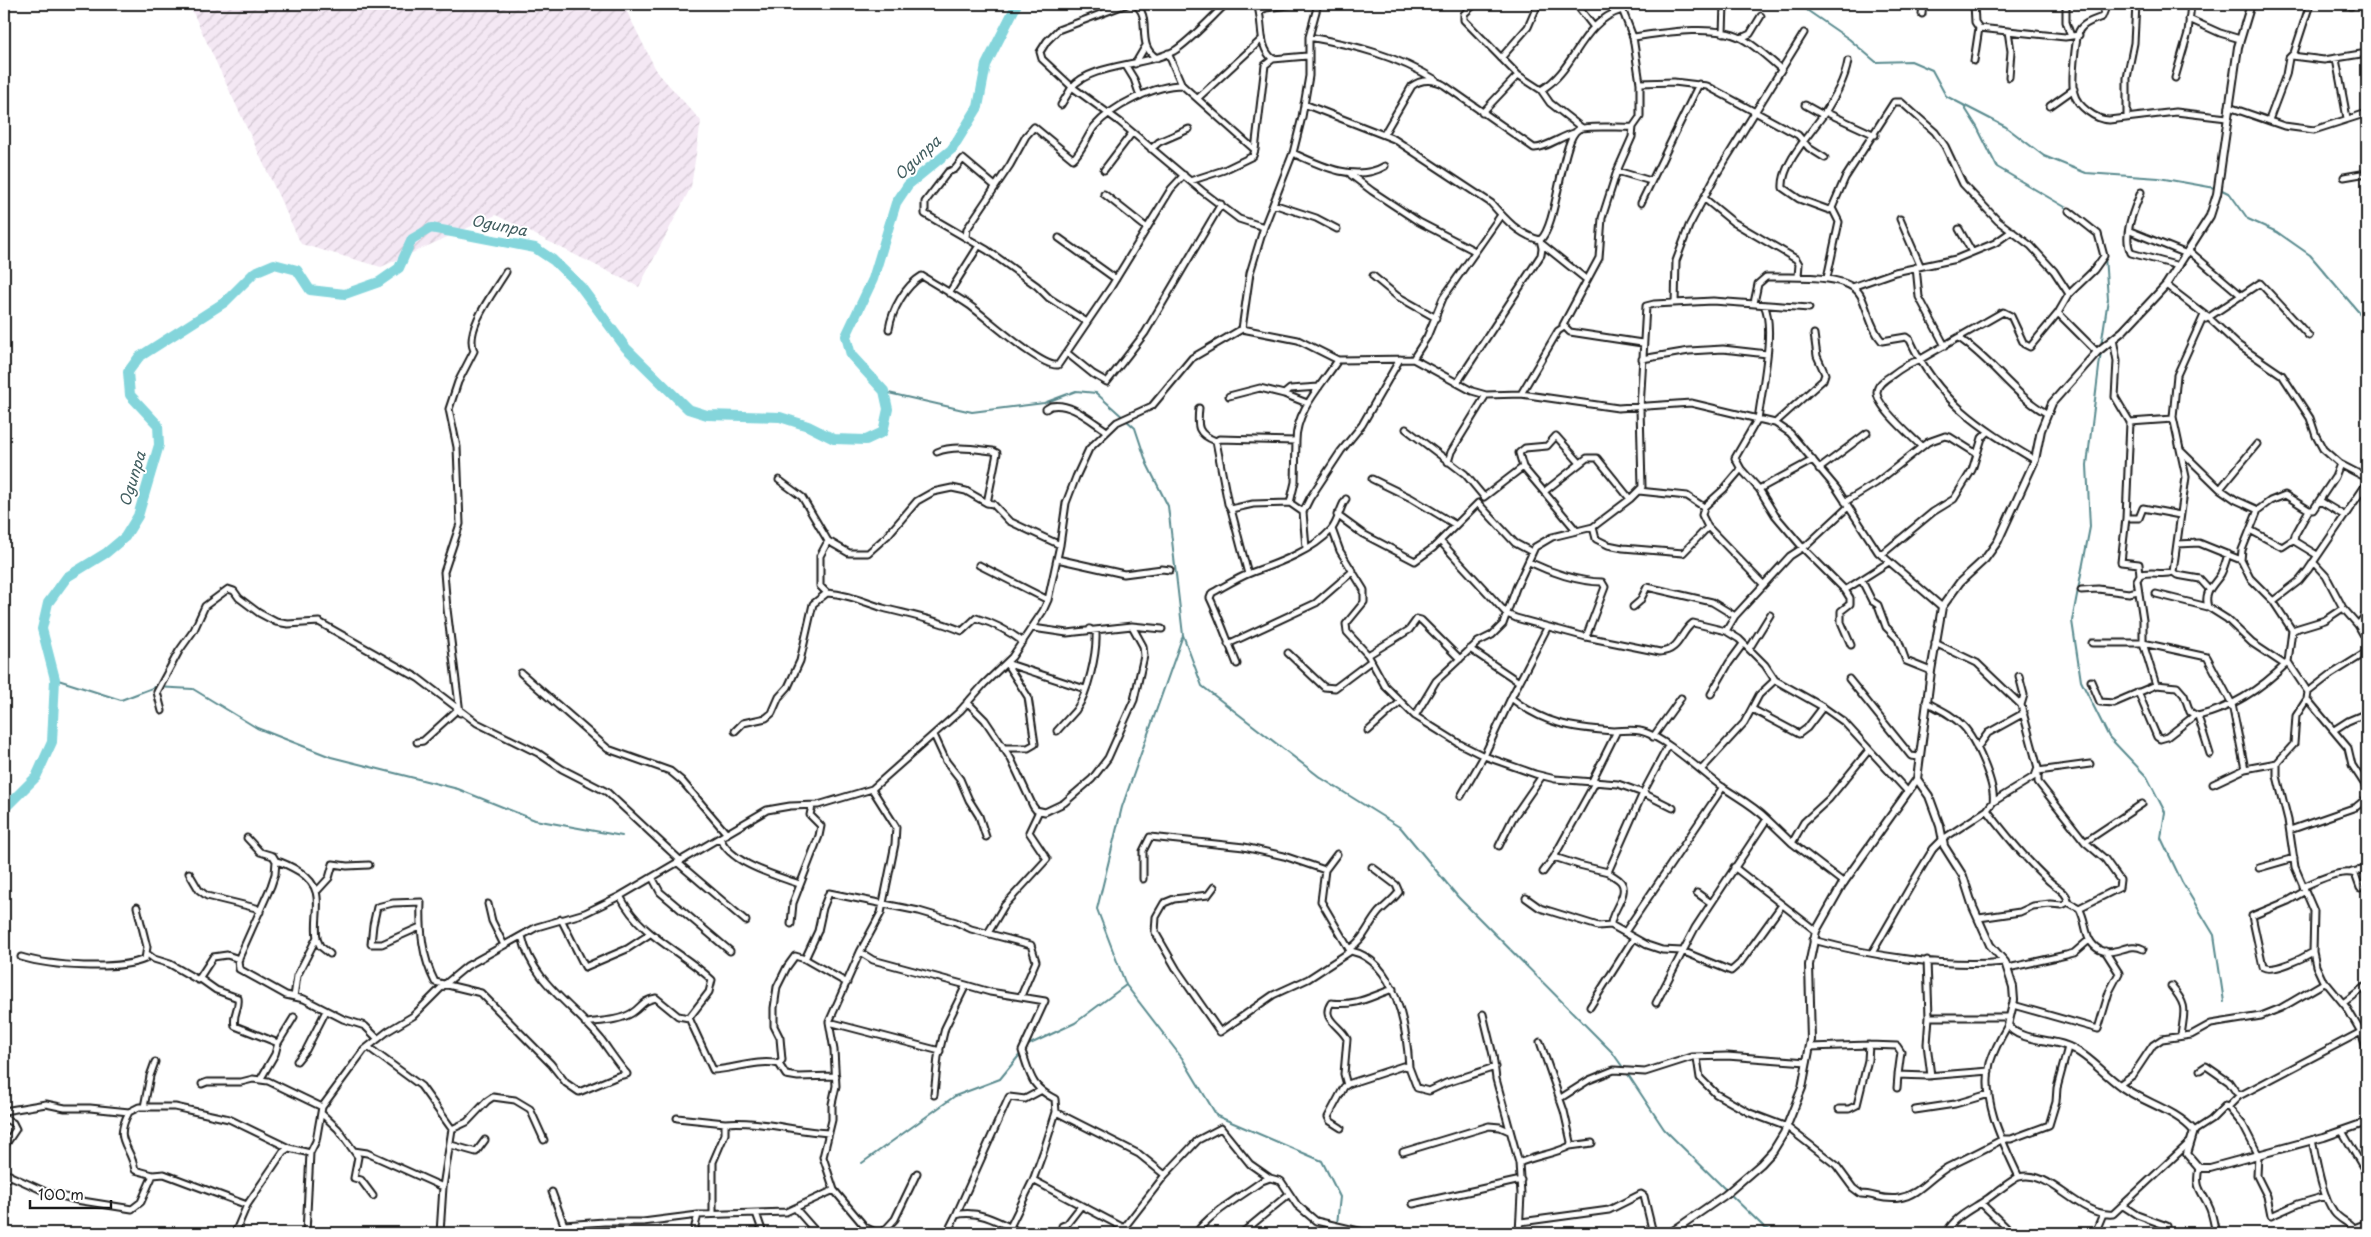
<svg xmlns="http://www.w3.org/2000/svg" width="2371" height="1237" font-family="'Playpen Sans',sans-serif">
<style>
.industrial{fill:url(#industrial-furrows)}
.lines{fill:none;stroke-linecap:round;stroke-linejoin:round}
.stream{stroke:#5a8b8f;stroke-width:2}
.river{stroke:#84d5db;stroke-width:10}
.minor-casing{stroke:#1c1c1c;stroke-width:9}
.tertiary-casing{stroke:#1c1c1c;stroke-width:10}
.minor{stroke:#fff;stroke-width:5}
.tertiary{stroke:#fff;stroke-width:6}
.labels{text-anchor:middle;stroke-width:4;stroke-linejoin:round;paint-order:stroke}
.water-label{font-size:15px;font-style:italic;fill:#405d5f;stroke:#fff}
</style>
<defs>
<pattern id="industrial-furrows" width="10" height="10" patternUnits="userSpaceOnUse" patternTransform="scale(1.25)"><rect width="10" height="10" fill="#f4e8f4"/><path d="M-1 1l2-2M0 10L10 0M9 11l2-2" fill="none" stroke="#d1c6d1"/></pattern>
</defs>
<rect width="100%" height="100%" fill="#fff"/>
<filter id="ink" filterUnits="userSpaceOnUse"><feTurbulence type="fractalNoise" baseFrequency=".02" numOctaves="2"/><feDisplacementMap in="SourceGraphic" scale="10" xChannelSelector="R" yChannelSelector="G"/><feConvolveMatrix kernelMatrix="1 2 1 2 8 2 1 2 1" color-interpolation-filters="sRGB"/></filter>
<g filter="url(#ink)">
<path class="industrial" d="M189 4H623L657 72 701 121 691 187 639 287 496 215 381 267 301 244Z"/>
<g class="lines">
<path class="stream" d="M1798 4 1849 39 1876 62 1911 61 1932 70 1946 96 2006 127 2044 156 2086 173 2159 178 2215 188
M1963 105 1977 127 1997 167 2070 210
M2220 189 2230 194 2248 219 2277 232 2310 255 2362 316 2367 319
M2080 217 2096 229
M2101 237 2105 249
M2101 346 2108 299 2105 256
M2101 351 2087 465 2090 527 2072 621 2081 681 2109 737 2147 777 2165 812 2161 838 2182 882 2214 935 2224 1002
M884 392 972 412 1044 403 1076 391 1096 393 1135 428 1147 464 1168 506 1183 635 1202 686 1321 778 1401 828 1458 897 1612 1052 1624 1069
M1183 635 1122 807 1097 909 1126 985 1182 1058 1217 1116 1322 1161 1340 1197 1336 1233
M55 679 121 700 155 687 193 689 257 728 331 757 458 789 535 820 622 836
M1026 1046 1075 1023 1126 985
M1627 1073 1664 1129 1727 1191
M862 1163 955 1096 1000 1079 1022 1052
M1730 1194 1765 1228 1780 1233"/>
<path class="river" d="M4 809 36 777 52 742 55 679 42 629 48 603 67 577 106 553 125 537 138 516 159 445 158 425 130 395 128 372 139 357 225 302 255 272 274 264 297 270 310 290 345 294 379 282 399 268 412 239 431 228 535 248 553 260 581 287 626 348 688 409 707 415 780 417 808 426 834 439 866 440 883 432 888 409 884 391 851 355 846 336 873 279 896 203 908 185 952 149 978 107 986 65 1017 4"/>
<g class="minor-casing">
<path id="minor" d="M1134 4C1154 16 1134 45 1157 58
M1226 4C1212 17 1189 42 1174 51 1146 66 1091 64 1072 87L1120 122 1202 191 1239 219 1264 227
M1257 4C1264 21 1257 47 1273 59
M1475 4 1464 14V20L1518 75 1541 90 1550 103 1582 128
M1576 4 1593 26
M1620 4 1633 37 1640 83V117L1633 127 1632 137 1617 171 1602 218 1599 258 1563 325 1570 332 1642 343
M1843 4H1853
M1974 4 1975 22 1979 28
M2066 4V22L2071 36
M2107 4 2102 17C2094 20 2083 23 2079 31 2075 41 2071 83 2074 93 2077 106 2096 120 2109 120L2176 112 2227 118
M2351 6 2353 4
M1259 11 1266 8 1295 4
M1922 14 1923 4
M2189 19 2220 33 2240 39
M2008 31 2011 51 2009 77
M1723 33 1724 4
M1309 37C1354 45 1397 56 1436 80
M1633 37C1662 33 1714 24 1741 38 1755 45 1769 59 1781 69
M1741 38 1750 34 1761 16
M1168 53 1182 85 1255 150 1253 156 1224 170 1190 181
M2292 56 2324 60 2367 53
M1501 58 1528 27 1538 4
M2336 59 2347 118
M1974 61 1979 28 2065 37 2079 35
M1135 64 1145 47
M1126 66 1134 79 1140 96
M2175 78 2188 33 2191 4
M1640 83 1674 82 1707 86 1798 135 1809 148 1825 158
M1541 90C1576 70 1580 22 1622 10
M1198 98 1262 39
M1304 104 1394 139 1491 203C1505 219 1519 235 1540 240
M1061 105 1072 87 1042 59 1040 52 1047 41 1058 30 1127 4
M1805 105 1823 115
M2050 106 2074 89
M2229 107 2284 126 2314 130 2367 113
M1825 112 1875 135
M1482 113 1518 75
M2127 117V78L2134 43 2136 4
M2269 120 2286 75 2289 58 2294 53 2310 4
M1384 134 1412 86C1421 79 1434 79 1444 85L1534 148C1544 149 1562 136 1574 133
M1151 149 1159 142 1189 129
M1255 150 1265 65 1273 59 1307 56
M1293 153C1321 166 1356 183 1385 166
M1104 170 1132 133
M1617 171 1651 181
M1351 175 1372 191 1419 222 1475 251
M2344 177 2367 173
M995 186 963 159 955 169 948 172 925 202V214L987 250 1037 286 1049 298 1087 322
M2141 192C2134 210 2122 235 2131 253L2179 266
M1104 194 1147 228
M1705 199 1733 222 1796 259 1799 264 1798 277
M1641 203 1699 84
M1273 204 1316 218 1337 229
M1832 208 1845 178 1894 102H1901L1935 132 1945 146 1963 184 1998 221 2031 246 2054 271 2069 294
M1832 208 1829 210 1799 199 1783 188C1781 164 1811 133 1824 114 1834 98 1845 80 1848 61
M1900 219 1920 265
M1959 229 1972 252
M2130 231 2187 254
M966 237 967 229 1010 165 1026 136 1034 127 1073 159C1082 151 1087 137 1094 127 1112 106 1155 85 1182 85
M1059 238 1116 279
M1540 240C1558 226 1561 137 1579 129 1586 125 1623 128 1633 127
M1542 244 1587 280
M2188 250 2242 296
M1916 267 1919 297 1945 346
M1373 276 1397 296 1436 318
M1827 278 1839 222 1832 208
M2166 285 2209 318 2238 345 2282 375 2310 418 2316 436 2323 449 2340 464 2367 478
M1852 287 1895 272 1956 259 1995 243 2012 231
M947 291 949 293 978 247
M1675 303 1676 261 1689 226 1715 177 1804 33
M1754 303 1758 284 1766 277C1788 278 1849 272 1861 296 1868 310 1871 329 1882 341L1906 337 1910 340C1938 401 1979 427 2035 460
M2058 313 2097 352
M2206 319 2260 283 2309 336
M889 329C892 310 905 286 922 276 938 286 954 295 969 305 985 316 1041 368 1058 365L1111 287 1171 189 1184 175
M1242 329 1250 273 1264 227 1293 153 1302 117 1309 76V37L1318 4
M1959 338C1992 360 2013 394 2046 413
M2113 339 2117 361 2115 397 2130 422 2173 419
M1067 353 1093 374 1107 382 1145 333 1221 204
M1413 359 1427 337 1443 298 1501 215
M1642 359 1689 351 1723 349 1767 354
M1457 383 1541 255 1542 248 1540 240
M1521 394 1558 331 1564 327
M1229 396 1260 388 1284 394
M1307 403 1284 394 1290 389 1319 387
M1199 408C1197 427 1197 434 1216 441
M1046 409 1051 406C1071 402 1091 421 1107 431
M1757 420 1735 458 1741 469 1759 489 1775 515 1803 548 1845 590 1889 562
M1758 420C1761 393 1776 328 1764 305
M1775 423 1823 380 1825 374 1817 356 1814 334
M1406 429 1465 474 1484 497 1523 467 1576 530
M1296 441 1295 482 1290 503 1303 512
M1921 446C1911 436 1876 406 1877 392 1877 384 1886 379 1892 375 1901 368 1909 363 1919 360L2003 312 2011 316 2024 344 2030 347 2058 313 2069 294 2094 270 2104 256 2098 234 2069 211
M2181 451 2220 489 2236 500 2258 510
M937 452C953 445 975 449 993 451L997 453 987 503
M1448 462 1451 452 1486 395
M2340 464 2335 477 2313 510H2309L2285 495 2270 501 2258 510 2242 550 2241 560 2250 578 2273 601 2292 630 2288 662 2308 692 2307 699 2296 716 2294 744 2277 763V776L2288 820 2295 867 2314 911 2313 952 2316 966 2324 983 2328 985 2347 1008 2361 1032 2367 1050
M1523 467 1519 453 1525 448 1547 446 1556 436 1580 463
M1819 469 1867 433
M779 480 802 497 828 541 849 553H868L887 536 917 501 933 492 952 488 966 491 987 503 993 504 1009 521 1060 545
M1759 489 1813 460
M2220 489 2257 444
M1545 491 1587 458H1597L1630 499
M1639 491 1687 496 1704 507 1724 489 1741 469
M2320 501 2345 516
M1845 502 1876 483 1928 442 1945 436 1950 437 1977 454
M1290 503 1253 504 1231 509 1228 504 1216 441 1219 439 1296 441C1296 410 1322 385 1338 360
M1704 507 1702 515 1708 527 1763 584
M1231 509 1248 574
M2309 510 2295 535 2294 541 2317 555
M1337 515 1363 534 1415 561 1433 548 1456 525 1411 498 1372 479
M2126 518 2130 422
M1456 525 1478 503 1515 543 1532 552
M1593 527 1596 539 1608 545 1623 548 1683 553 1708 527
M1332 529 1340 551 1364 590V602L1346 624 1347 632 1368 655 1385 686 1415 716 1436 681 1478 642 1492 635 1503 624 1516 588 1535 547 1552 537 1593 527 1630 499 1642 487 1640 408 1646 306 1654 304 1713 301 1809 308
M2250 530 2282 547 2294 539
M828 541 820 556V586L827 593C847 594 864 602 883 608 910 615 937 620 962 631L976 618C993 623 1009 631 1023 642
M1440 541 1507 614 1516 618 1586 637 1660 652C1680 651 1680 632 1693 623L1726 631 1739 639 1765 665 1775 680 1823 707 1844 722 1908 792
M2178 544 2199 543 2241 560
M1306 548 1303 512 1310 498 1341 451 1362 425 1400 359
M2228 554C2226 561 2224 568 2221 574 2214 585 2203 592 2208 607L2227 619 2252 643 2285 665
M1881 555 1933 512 1954 499 1972 470 1982 438 1988 432
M1057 559 1124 574 1162 569 1170 570
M1529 562C1550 572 1579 582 1602 582L1605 587 1586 637
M2313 562 2326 576 2343 608 2358 625 2367 641
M979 565 1048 600
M2173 572 2186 477 2173 417 2177 375 2204 315
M2140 575C2149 570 2162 576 2173 572L2177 575 2200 579 2209 589
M1862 581 1872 601 1878 605 1886 627 1898 639 1906 661 1931 671
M1845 590 1850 598V604L1841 611V622L1851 645
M2081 590 2098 589 2129 593 2138 591
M2156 594 2208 607
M2273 601 2299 581 2308 570 2367 483
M1633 607 1640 601 1647 587 1712 602 1735 616
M2358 625 2367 613
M1033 628 1067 633 1132 626 1162 629
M1547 628 1511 698C1544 724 1572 728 1613 731 1622 731 1631 729 1640 731 1662 735 1702 772 1721 786 1737 797 1753 805 1767 819
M2292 630 2325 620 2343 608
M1726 631 1735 616 1790 556 1807 545 1848 507
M1935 643 1977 663 2021 705
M2092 643H2143L2207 657 2232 704 2245 769
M1228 644 1316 603 1353 571
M1470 649 1519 682
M1749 649 1770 615
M1288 653 1324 687 1335 688 1371 661
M1368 655 1409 630 1417 619 1421 620 1460 659
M1237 664C1228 642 1220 619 1210 598L1212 593C1225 586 1239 577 1253 572 1279 563 1313 550 1331 530 1339 521 1339 508 1346 499
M521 673 608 749 670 771 682 781 727 834
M1849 679 1911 756 1919 757
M2091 681 2100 702 2114 703 2156 685 2177 687 2184 695 2190 712 2198 716C2233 708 2263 687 2288 662
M2156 685 2143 643V620L2137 580 2140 575 2139 564 2121 562 2126 518H2139L2143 508 2180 515
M2138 692 2157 737 2160 739 2167 737 2194 716
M2308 692 2330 675 2367 652
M1711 694 1729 663 1743 644
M2307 699 2348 748 2352 765 2367 788
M967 702 985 720 1011 759 1033 806 1036 810 1045 812 1064 803 1092 779 1108 758 1134 700 1144 656 1143 646 1132 626
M1926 702C1939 709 1953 715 1963 726 1975 738 1996 785 1993 802
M1752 709 1799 734 1807 728 1823 707
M162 711 157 692 179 651 194 630 205 606 228 589 234 591 239 598 259 613 276 622 288 624 319 622 418 678 477 723 538 753 562 769 607 792 681 861
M460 713 447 609 444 572 460 524 457 447 449 409 458 382 474 351C464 329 494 292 506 272
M1415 716 1460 744 1484 756 1535 774 1555 779 1618 784 1643 793 1668 746
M2198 716 2210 754
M2334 730 2348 721 2367 713
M735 731 743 723 766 718 772 713 779 697 788 687 800 661 813 604 827 593
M1057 731C1063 724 1070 717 1076 710 1088 693 1097 654 1096 633L1090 629
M1368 731 1400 702
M934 735 946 761 960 779 969 800 979 816 986 837
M1653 737 1681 698
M417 742 423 741 457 710
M1003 748H1028L1035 744 1028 697 1006 663 1085 689
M1977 748 1988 733 2024 713
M1701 770 1744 723 1759 695 1775 680
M1592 781 1617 731
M1596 781 1554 857 1579 865 1608 872
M2213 784 2245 769 2277 763
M872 789 896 827 895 844 881 913 860 952 829 1022 834 1050 836 1086 832 1104V1120L823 1157 834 1190 865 1227 877 1233H888
M1461 796 1484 756 1511 698
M1987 810C2006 835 2025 859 2048 880 2055 887 2068 892 2068 902
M2290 830 2356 807 2367 798
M247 838 260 852 273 856 276 861C285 863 292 867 300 872 328 891 313 911 317 939L320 946 330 954
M720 838C731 864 775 875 799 884
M2085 842 2142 804
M1792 843 1804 822 1829 799 1869 750
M1499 846 1513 818 1542 776
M1337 854 1325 870 1321 901 1349 949
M276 861 275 874 271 886 238 960 239 969 286 995 304 999 343 1019 365 1026 378 1039
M678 863 746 921
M1372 867 1396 885 1399 892C1393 900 1386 905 1379 912 1367 926 1365 939 1349 949L1351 951C1396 961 1407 1029 1409 1067
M1734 867 1816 931
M2259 868 2294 858
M1543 872 1554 857
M2352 872 2367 869
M189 873 199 890 207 896 256 908 260 912
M652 877 660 892 730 951
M1143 879V851L1150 837 1244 847 1284 856 1325 870
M1214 887 1208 895 1174 899 1164 903 1156 917 1155 932 1177 970 1220 1032 1273 995 1308 979 1351 951
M2303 887C2316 881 2340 869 2355 874L2360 888
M318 890 329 878 333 864 347 866 369 865
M2305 891 2288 901 2252 916 2263 967C2273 973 2303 958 2313 952
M1697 893 1711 903
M620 896C642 938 679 949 712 980L709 992 689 1018 713 1070C734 1069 758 1059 779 1064L786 1075 798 1077 836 1076
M1526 898 1540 908 1598 926 1611 925 1647 945 1662 950 1682 951 1731 971 1740 963 1782 905
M488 904 492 921 504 945
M2079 908 2119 888 2120 880 2105 859 2085 842 2038 782V771L2090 764
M1979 918 2020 912 2033 906 2050 904 2062 905 2068 902 2079 908C2088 923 2083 941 2100 950 2114 957 2130 941 2143 949
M561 919 585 967 627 949 650 934
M791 924 793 903 819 836 821 826 810 815 812 806
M1611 925C1610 912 1630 894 1621 882 1617 877 1612 876 1608 872L1643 793 1673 808
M420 927 382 944H371L373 925 377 907 393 903 421 902C420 930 422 957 435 982L481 993 551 1064 566 1083 579 1092 618 1076 627 1074C617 1063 609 1050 600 1038 572 1004 532 982 522 936
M1625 932 1723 787
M988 933 1004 906 1047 859 1029 832 1039 811
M1813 940C1872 956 1945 968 2005 962
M860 952 873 960 966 985 945 1028 938 1057 934 1095
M146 953 154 959 170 964 198 980 213 957 227 955 239 959
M1872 953 1913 882 1933 849 1943 839 1987 810 1993 802 2035 776 2038 768 2021 705 2024 695 2019 676
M21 957C51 966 117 971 145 959L147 947 137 907
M1927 960 1929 1017H2009
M2008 968 2066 955 2074 953 2089 940
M199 978 216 990 238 998C240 1009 232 1013 235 1026L278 1043 294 1017
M847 983 805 959 818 931 823 908 829 893 919 911 956 922 971 929 1031 945 1036 961 1021 996
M966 985 990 992 1045 1001 1022 1051C1031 1076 1030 1086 1055 1099L1056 1112 1044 1150 1033 1180 1010 1227
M2171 986C2189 1007 2184 1011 2181 1036
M294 997 297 976 317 937
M1656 1003 1695 928 1767 819 1792 843 1844 883
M2343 1003 2367 985
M2013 1005 2098 1029 2109 992 2119 973 2105 951
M1590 1007 1634 938
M1483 1014 1493 1055 1496 1079 1519 1163 1521 1194 1519 1233
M1929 1017 1927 1044 1931 1076
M829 1022 940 1051
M585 1023C600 1021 619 1021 632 1013 643 1006 641 1001 656 998L678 1016 689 1018
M2008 1025C2001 1037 1994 1050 1990 1063 1981 1101 2003 1143 2019 1177
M368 1047 421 1086 452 1129 443 1187 440 1233
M1810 1047 1869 1045 1897 1046 1901 1052 1898 1075 1927 1076 1989 1071
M1697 1058 1700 1078 1716 1094 1750 1113 1787 1127 1836 1165 1853 1188 1861 1194C1874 1194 1884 1201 1899 1198 1919 1195 1930 1177 1948 1167 1966 1158 1985 1149 2003 1139H2011L2049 1125 2056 1102 2057 1088 2068 1047
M297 1061 306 1050 326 1011
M779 1064 782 1060 780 1038 774 1026V1008L777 987 787 967 795 956 805 959
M2200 1070 2206 1066 2229 1082 2236 1092 2241 1095
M260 1080 275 1054 278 1043
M202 1084 207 1082H241L253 1079 268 1081 322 1107
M1347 1085 1344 1074 1347 1039C1341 1026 1320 1019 1331 1003 1358 1006 1369 997 1393 989
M2119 1085 2133 1075 2153 1045 2162 1039 2191 1035 2211 1024 2261 1016 2281 1008 2324 983
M1897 1088 1898 1075
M1559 1099 1589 1080 1614 1070 1645 1072 1692 1057 1727 1056 1807 1062
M144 1107 150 1076 155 1062
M2228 1107 2243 1125 2258 1154 2257 1176 2267 1196 2271 1216 2298 1204 2326 1196
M1839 1109H1849L1857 1105 1868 1060 1869 1045
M1915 1110 1955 1104 1989 1094
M4 1111 46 1104 65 1108H90L129 1112 139 1107H175L229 1119 289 1148
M129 1112C113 1142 130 1143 135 1170L153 1175
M1056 1112 1139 1154 1165 1175
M321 1113 338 1129 358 1157 354 1178 361 1180 373 1196
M4 1118 13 1123 16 1129 4 1147
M677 1118 725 1123
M1341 1128 1330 1121 1328 1117 1344 1087 1348 1084 1403 1066 1409 1067 1417 1088 1429 1091 1446 1083 1495 1067
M452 1129 467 1122 487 1101 493 1097 515 1100 530 1109 544 1140
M2194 1131 2211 1120 2225 1106 2228 1107 2239 1096 2361 1032
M2342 1131 2367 1174
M2312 1140C2317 1162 2321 1194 2334 1212 2340 1221 2353 1223 2356 1233
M451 1145 476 1152 485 1140
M1570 1146 1592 1143
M354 1151 367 1153 443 1187
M1403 1152 1489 1126 1500 1127 1509 1131
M1519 1163C1535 1156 1554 1154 1570 1146L1571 1142 1564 1111 1540 1042
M2199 1168C2194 1190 2203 1191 2210 1209 2213 1217 2214 1225 2216 1233
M4 1173 46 1192 76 1200 132 1209 141 1202 153 1175 164 1174 247 1205
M1033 1180 1124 1228
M4 1183 10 1175
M552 1192 564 1225 604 1222H643L698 1215
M1981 1203 2012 1233
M1413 1204 1521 1180
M2123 1206 2137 1215 2167 1226
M795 1208 817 1233
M756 1213 763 1233
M713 1214V1162L725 1134V1123C759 1120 794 1131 829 1133
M956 1215 1009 1097 1025 1099 1040 1091
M1521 1222 1609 1210 1641 1194 1644 1196 1653 1233
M1062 1226 1067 1224 1081 1206
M2354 1228 2367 1223
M884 1231 895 1219 917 1173
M235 1233 247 1205 283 1152 289 1148 310 1153 316 1141 322 1107 364 1050 388 1031 413 1016 444 985 467 966 537 927 585 913 620 896 767 810 790 806 818 805 872 789 960 711 984 684 1012 657 1043 611 1048 600 1060 545 1066 503 1076 477 1089 449 1117 422 1152 406 1192 358 1242 329 1298 340 1338 360 1413 359 1472 391 1486 395 1521 394 1618 408 1691 403 1775 423 1790 433 1837 489 1878 552 1942 607
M306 1233 310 1153
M696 1233 695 1226 698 1215 786 1212 834 1190
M947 1233 956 1215C979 1209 1001 1223 1021 1233
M1120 1233 1165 1175 1198 1140 1221 1128 1250 1164 1270 1178
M1196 1233C1210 1213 1242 1196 1262 1181L1270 1178 1281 1181 1297 1205 1316 1221 1363 1232 1409 1233
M1242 1233 1289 1194
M1946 1233C1955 1216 1971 1210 1987 1199 1993 1195 2014 1178 2019 1177 2050 1168 2078 1217 2113 1214L2189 1143
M2095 1233 2103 1214"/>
</g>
<g class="tertiary-casing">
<path id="tertiary" d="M1917 779 1929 796 1940 826 1944 846 1963 876 1973 907 1990 945 2005 962 2013 987 2014 1000 2008 1025C2017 1040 2047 1039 2064 1045 2086 1052 2103 1074 2122 1087 2145 1103 2176 1110 2194 1131L2187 1154 2199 1168H2210L2324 1137 2367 1122
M1670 1233 1725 1195 1761 1164 1773 1151 1784 1133 1802 1088 1811 1040 1809 965 1816 931 1842 885 1917 779 1931 671 1942 607 1960 582 1985 559 1998 541 2035 460 2041 430 2052 403 2097 352 2123 331 2166 285 2210 216 2217 194 2238 47 2251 4"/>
</g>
<use href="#minor" class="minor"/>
<use href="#tertiary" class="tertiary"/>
</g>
</g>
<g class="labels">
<g class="water-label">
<text transform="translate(918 158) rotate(-43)" y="5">Ogunpa</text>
<text transform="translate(499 226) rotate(11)" y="5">Ogunpa</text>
<text transform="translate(133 479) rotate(-73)" y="5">Ogunpa</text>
</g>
</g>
<rect width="2371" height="1237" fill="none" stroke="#fff" stroke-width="20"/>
<rect x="10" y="10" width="2351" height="1217" fill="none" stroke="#1c1c1c" stroke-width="2" filter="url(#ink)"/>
<path d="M30 1200v8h81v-8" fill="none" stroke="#1c1c1c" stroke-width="2.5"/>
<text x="38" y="1200" font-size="15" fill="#1c1c1c" stroke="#ffffff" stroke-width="4" paint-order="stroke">100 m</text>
</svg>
